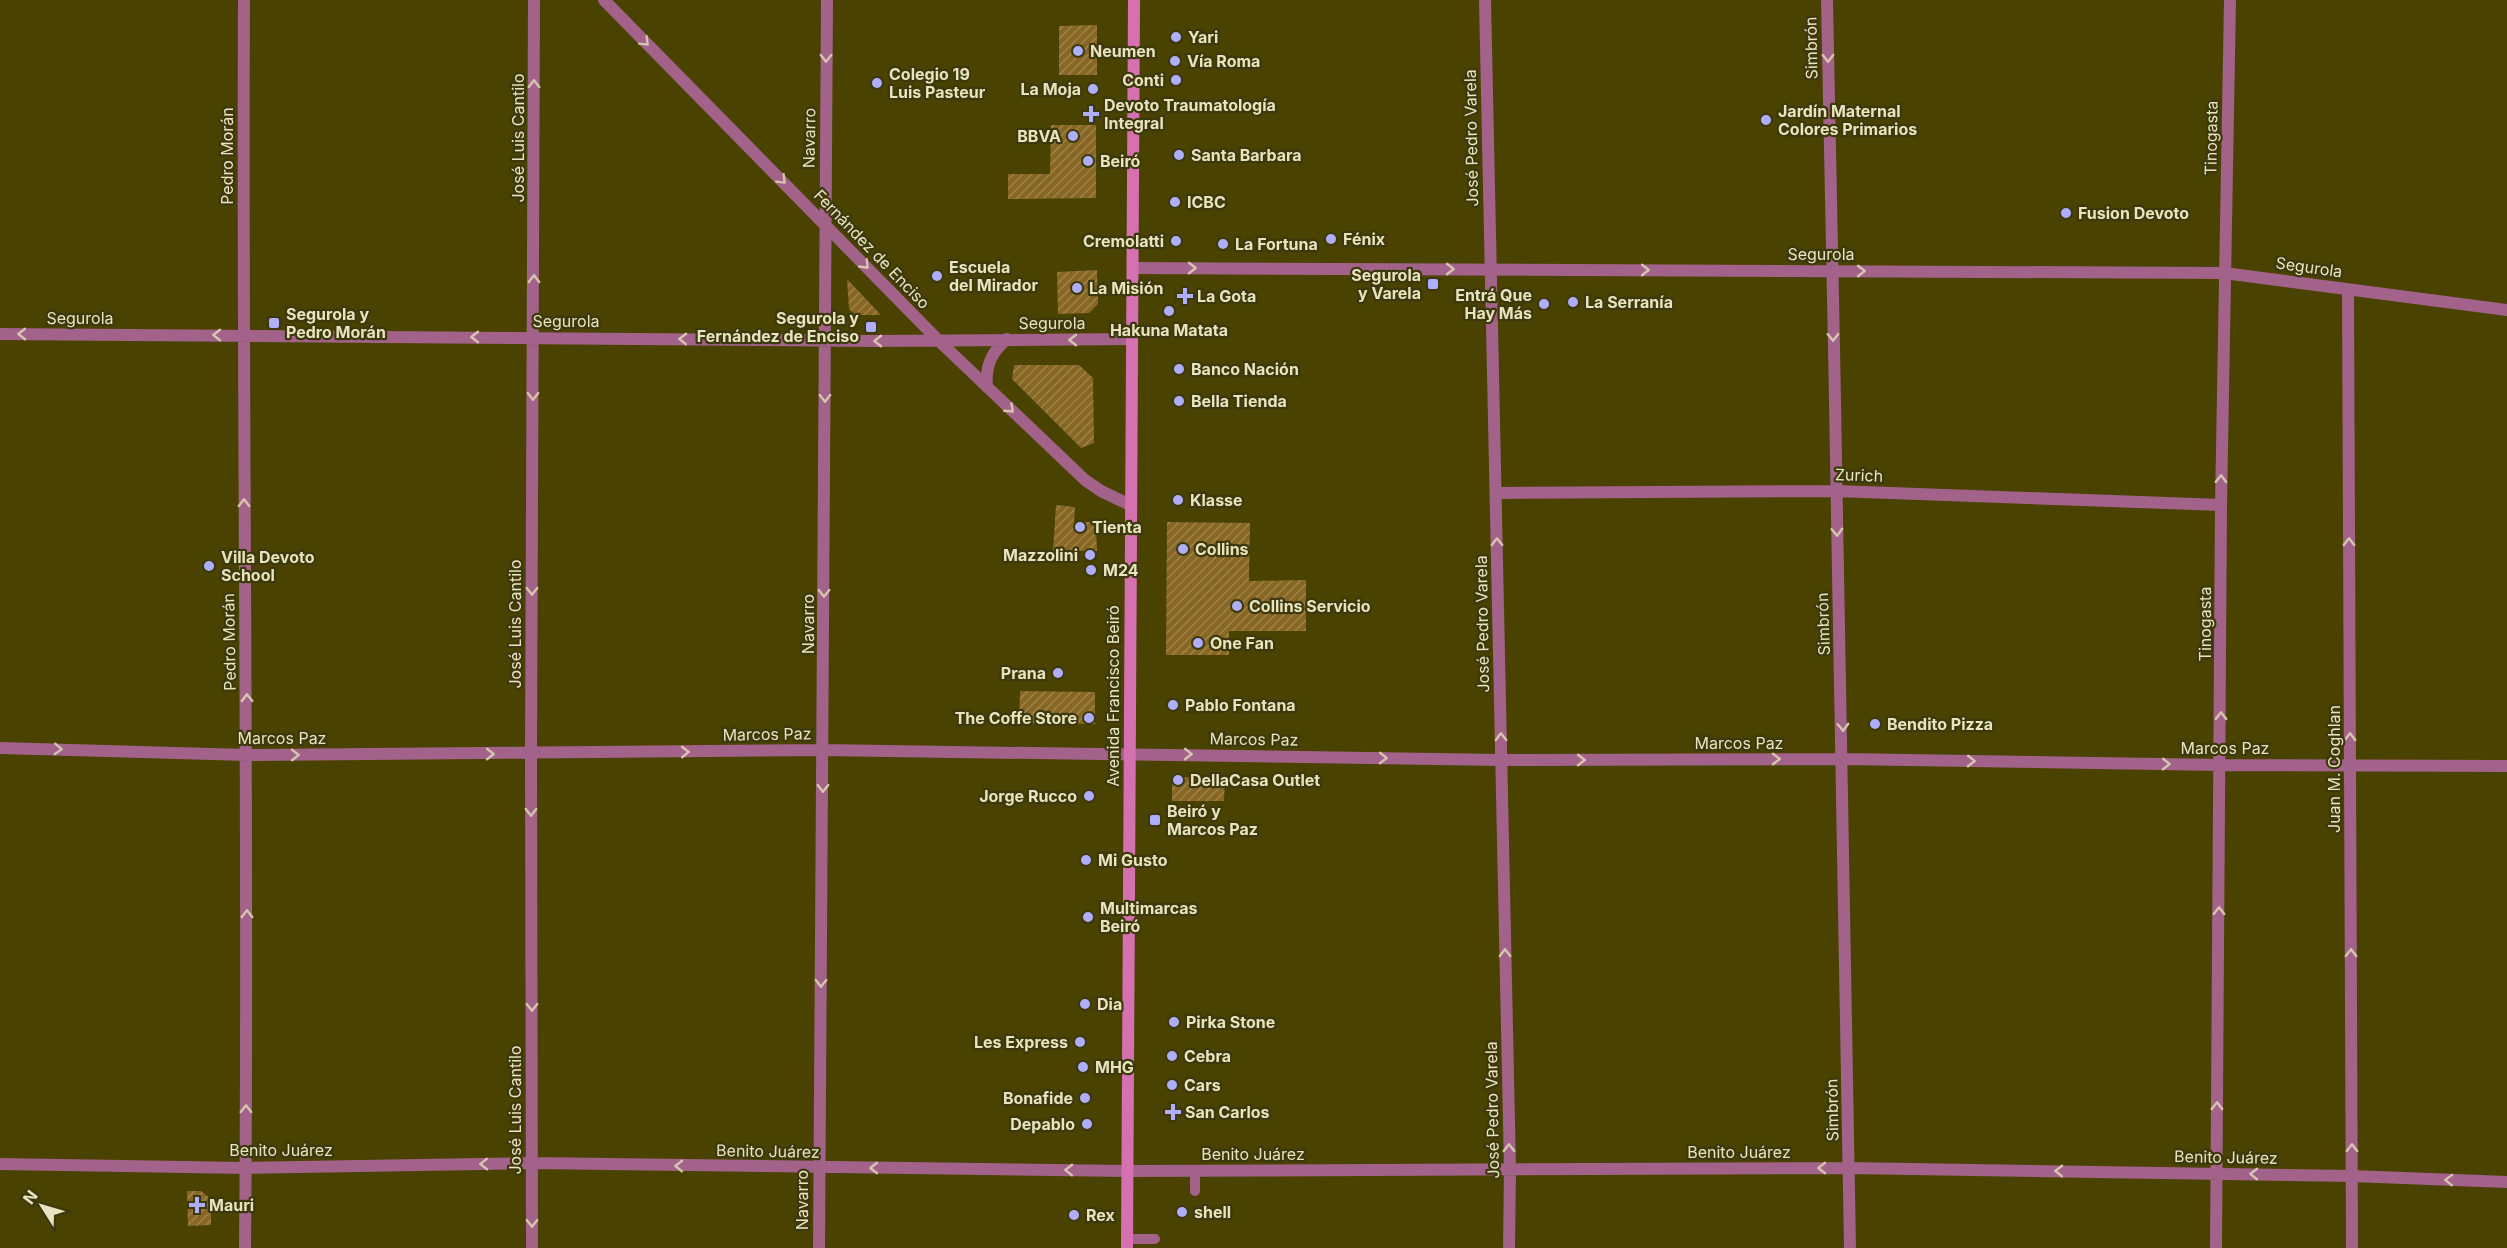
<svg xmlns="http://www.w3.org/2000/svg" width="2507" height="1248" font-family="Inter,sans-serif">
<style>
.building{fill:url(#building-hatch)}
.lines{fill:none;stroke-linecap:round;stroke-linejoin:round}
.service{stroke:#a26289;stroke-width:10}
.minor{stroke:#a26289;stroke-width:12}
.tertiary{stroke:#a26289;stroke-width:12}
.secondary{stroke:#d671b1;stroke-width:12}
.oneway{stroke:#d6c4b1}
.poi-dot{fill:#aeaefb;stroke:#3d380d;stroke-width:2}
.labels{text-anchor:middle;stroke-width:4.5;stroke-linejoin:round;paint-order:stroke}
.poi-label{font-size:16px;font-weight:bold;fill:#e8e4be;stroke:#3d380d;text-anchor:start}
.street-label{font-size:16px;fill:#e8e4be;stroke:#3d380d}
</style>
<defs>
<pattern id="building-hatch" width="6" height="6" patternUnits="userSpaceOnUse" patternTransform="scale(1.5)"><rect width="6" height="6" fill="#876723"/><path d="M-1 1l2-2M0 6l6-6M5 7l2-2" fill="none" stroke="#9e844b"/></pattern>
</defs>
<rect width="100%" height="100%" fill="#494200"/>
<path class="building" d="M1097 25V75H1059V26Z
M1051 125H1096V198L1008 199V174H1050Z
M1097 270 1098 304 1089 313 1058 314 1057 272Z
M847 279 881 315H856L849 309Z
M1014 365H1079L1093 378 1094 443 1081 448 1012 379Z
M1056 505 1075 507 1074 522H1089L1096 528 1097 551H1053Z
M1167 522 1250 523 1249 581 1306 580V631H1229V655H1166Z
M1020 691 1095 692V724L1019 723Z
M1172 777 1225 778 1224 801H1172Z
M187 1191H201L211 1199V1225L188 1226Z"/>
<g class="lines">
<path class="service" d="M1195 1191V1171
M1127 1239H1155"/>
<path class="minor" d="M244 0C242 416 249 832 245 1248
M604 0 938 340 1085 480 1101 491 1130 505
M1485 0 1510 1169 1509 1248
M1827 0C1835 416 1845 832 1850 1248
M2348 290 2352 1248
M0 334 874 341 1131 339
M987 387C985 367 991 352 1007 339
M1496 493 1836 491 2221 505
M0 748 247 755 823 750 1501 760 1844 759 2221 765 2507 766
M0 1164 246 1168 532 1163 1128 1171 1849 1168 2352 1176 2507 1182
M532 1248 531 754 534 0
M819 1248 827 0
M2216 1248 2221 505 2230 0"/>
<path class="tertiary" d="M1133 268 2224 273 2507 310"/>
<path class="secondary" d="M1127 1248 1134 0"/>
</g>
<defs><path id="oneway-chevron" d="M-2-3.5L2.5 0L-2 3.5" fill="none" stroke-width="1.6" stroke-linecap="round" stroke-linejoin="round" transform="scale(1.5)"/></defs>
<g class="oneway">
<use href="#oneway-chevron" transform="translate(645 42) rotate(45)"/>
<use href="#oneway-chevron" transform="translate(826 58) rotate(91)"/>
<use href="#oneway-chevron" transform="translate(1828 58) rotate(89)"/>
<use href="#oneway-chevron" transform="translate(534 84) rotate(-90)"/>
<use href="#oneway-chevron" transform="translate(782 180) rotate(45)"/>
<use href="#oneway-chevron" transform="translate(865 265) rotate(46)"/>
<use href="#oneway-chevron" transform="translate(1192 268)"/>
<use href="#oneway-chevron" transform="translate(1450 269)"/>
<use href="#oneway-chevron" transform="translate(1645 270)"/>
<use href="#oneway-chevron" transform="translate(1861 271)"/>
<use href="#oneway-chevron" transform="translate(534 279) rotate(-90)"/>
<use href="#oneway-chevron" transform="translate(22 334) rotate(-180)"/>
<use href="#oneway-chevron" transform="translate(217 335) rotate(-180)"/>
<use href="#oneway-chevron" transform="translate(475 337) rotate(-180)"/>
<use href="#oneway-chevron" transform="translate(1833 337) rotate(89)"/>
<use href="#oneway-chevron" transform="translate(683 339) rotate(-179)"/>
<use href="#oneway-chevron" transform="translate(1073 340) rotate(180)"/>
<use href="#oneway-chevron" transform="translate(878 341) rotate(180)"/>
<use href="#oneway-chevron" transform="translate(533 396) rotate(90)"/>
<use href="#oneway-chevron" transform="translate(825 398) rotate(90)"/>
<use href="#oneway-chevron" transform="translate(1010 409) rotate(43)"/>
<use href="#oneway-chevron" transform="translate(2221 479) rotate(-89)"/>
<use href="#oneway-chevron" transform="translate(244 503) rotate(-91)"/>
<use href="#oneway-chevron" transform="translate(1837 532) rotate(88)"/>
<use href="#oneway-chevron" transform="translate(1497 542) rotate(-91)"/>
<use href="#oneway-chevron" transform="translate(2349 542) rotate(-90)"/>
<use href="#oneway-chevron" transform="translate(532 591) rotate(90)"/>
<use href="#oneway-chevron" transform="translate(824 593) rotate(90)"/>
<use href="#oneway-chevron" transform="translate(247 698) rotate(-91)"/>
<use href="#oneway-chevron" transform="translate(2221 716) rotate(-90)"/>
<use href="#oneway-chevron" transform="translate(1843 727) rotate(88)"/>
<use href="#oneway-chevron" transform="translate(1501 737) rotate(-91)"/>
<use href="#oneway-chevron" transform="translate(2350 737) rotate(-90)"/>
<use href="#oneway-chevron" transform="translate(58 749) rotate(2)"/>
<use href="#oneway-chevron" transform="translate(685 752) rotate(-1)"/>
<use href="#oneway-chevron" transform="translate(490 754)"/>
<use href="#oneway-chevron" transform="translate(1188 754) rotate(1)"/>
<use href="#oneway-chevron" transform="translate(295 755)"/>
<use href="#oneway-chevron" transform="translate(1383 758) rotate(1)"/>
<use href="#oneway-chevron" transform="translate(1776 759)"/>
<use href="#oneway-chevron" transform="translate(1581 760)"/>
<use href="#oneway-chevron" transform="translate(1971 761) rotate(1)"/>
<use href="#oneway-chevron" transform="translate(2166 764) rotate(1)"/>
<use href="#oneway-chevron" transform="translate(823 788) rotate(91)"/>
<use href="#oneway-chevron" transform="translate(531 812) rotate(90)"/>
<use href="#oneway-chevron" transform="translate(2219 911) rotate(-89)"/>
<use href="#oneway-chevron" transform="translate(247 914) rotate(-90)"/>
<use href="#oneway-chevron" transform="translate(1505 953) rotate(-91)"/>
<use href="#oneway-chevron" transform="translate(2351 953) rotate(-90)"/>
<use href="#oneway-chevron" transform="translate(821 983) rotate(91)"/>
<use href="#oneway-chevron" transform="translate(532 1007) rotate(90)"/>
<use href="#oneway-chevron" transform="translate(2217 1106) rotate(-89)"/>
<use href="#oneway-chevron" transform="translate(246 1109) rotate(-90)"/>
<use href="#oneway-chevron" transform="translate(1509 1148) rotate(-91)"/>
<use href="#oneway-chevron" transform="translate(2352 1148) rotate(-90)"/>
<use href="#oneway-chevron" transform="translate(484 1164) rotate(179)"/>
<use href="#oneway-chevron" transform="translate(679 1166) rotate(-179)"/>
<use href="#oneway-chevron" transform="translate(874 1168) rotate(180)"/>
<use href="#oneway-chevron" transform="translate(1822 1168) rotate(180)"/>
<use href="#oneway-chevron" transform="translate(1069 1170) rotate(-179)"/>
<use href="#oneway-chevron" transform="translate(2059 1171) rotate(-179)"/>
<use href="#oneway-chevron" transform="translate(2254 1174) rotate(-179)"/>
<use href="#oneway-chevron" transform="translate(2449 1180) rotate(-178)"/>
<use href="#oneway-chevron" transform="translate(532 1223) rotate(90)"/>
</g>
<g class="poi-dot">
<circle cx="1176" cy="37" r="6"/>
<circle cx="1078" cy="51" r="6"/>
<circle cx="1175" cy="61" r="6"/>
<circle cx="1176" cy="80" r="6"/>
<circle cx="877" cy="83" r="6"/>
<circle cx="1093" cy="89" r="6"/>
<path d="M1088 105h6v6h6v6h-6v6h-6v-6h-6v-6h6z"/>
<circle cx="1766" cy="120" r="6"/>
<circle cx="1073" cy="136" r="6"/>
<circle cx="1179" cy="155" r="6"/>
<circle cx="1088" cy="161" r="6"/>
<circle cx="1175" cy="202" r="6"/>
<circle cx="2066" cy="213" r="6"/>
<circle cx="1331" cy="239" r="6"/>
<circle cx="1176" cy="241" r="6"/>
<circle cx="1223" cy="244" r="6"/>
<circle cx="937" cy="276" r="6"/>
<rect x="1427" y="278" width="12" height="12" rx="3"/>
<circle cx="1077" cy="288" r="6"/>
<path d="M1182 287h6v6h6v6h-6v6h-6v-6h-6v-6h6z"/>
<circle cx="1573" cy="302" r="6"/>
<circle cx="1544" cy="304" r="6"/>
<circle cx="1169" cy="311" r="6"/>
<rect x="268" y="317" width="12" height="12" rx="3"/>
<rect x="865" y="321" width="12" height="12" rx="3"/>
<circle cx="1179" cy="369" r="6"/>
<circle cx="1179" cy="401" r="6"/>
<circle cx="1178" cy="500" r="6"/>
<circle cx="1080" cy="527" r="6"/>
<circle cx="1183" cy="549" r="6"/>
<circle cx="1090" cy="555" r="6"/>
<circle cx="209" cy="566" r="6"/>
<circle cx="1091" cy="570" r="6"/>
<circle cx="1237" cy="606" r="6"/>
<circle cx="1198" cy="643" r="6"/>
<circle cx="1058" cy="673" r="6"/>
<circle cx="1173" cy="705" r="6"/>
<circle cx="1089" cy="718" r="6"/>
<circle cx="1875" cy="724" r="6"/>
<circle cx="1178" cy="780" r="6"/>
<circle cx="1089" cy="796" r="6"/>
<rect x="1149" y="814" width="12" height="12" rx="3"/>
<circle cx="1086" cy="860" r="6"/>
<circle cx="1088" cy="917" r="6"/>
<circle cx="1085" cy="1004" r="6"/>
<circle cx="1174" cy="1022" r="6"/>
<circle cx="1080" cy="1042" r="6"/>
<circle cx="1172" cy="1056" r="6"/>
<circle cx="1083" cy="1067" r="6"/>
<circle cx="1172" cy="1085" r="6"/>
<circle cx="1085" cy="1098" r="6"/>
<path d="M1170 1103h6v6h6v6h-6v6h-6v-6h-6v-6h6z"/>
<circle cx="1087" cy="1124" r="6"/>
<path d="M194 1196h6v6h6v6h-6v6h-6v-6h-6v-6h6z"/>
<circle cx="1182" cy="1212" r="6"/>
<circle cx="1074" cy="1215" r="6"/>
</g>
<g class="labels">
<g class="poi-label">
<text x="1188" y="43">Yari</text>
<text x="1090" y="57">Neumen</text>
<text x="1187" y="67">Vía Roma</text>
<text x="889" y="80">Colegio 19<tspan x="889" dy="18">Luis Pasteur</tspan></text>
<text x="1164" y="86" text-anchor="end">Conti</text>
<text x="1081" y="95" text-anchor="end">La Moja</text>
<text x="1104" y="111">Devoto Traumatología<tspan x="1104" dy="18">Integral</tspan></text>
<text x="1778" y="117">Jardín Maternal<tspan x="1778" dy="18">Colores Primarios</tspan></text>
<text x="1061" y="142" text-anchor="end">BBVA</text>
<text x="1191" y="161">Santa Barbara</text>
<text x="1100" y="167">Beiró</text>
<text x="1187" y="208">ICBC</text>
<text x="2078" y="219">Fusion Devoto</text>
<text x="1343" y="245">Fénix</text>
<text x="1164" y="247" text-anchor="end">Cremolatti</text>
<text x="1235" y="250">La Fortuna</text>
<text x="949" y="273">Escuela<tspan x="949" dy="18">del Mirador</tspan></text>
<text x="1421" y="281" text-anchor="end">Segurola<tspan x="1421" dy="18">y Varela</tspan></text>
<text x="1089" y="294">La Misión</text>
<text x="1532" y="301" text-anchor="end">Entrá Que<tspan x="1532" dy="18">Hay Más</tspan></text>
<text x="1197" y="302">La Gota</text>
<text x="1585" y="308">La Serranía</text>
<text x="286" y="320">Segurola y<tspan x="286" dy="18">Pedro Morán</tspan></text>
<text x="859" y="324" text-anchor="end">Segurola y<tspan x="859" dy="18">Fernández de Enciso</tspan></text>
<text x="1169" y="336" text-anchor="middle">Hakuna Matata</text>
<text x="1191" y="375">Banco Nación</text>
<text x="1191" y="407">Bella Tienda</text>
<text x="1190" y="506">Klasse</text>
<text x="1092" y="533">Tienta</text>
<text x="1195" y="555">Collins</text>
<text x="1078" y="561" text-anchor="end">Mazzolini</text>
<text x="221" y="563">Villa Devoto<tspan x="221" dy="18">School</tspan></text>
<text x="1103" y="576">M24</text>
<text x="1249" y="612">Collins Servicio</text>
<text x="1210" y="649">One Fan</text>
<text x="1046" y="679" text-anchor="end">Prana</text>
<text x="1185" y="711">Pablo Fontana</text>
<text x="1077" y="724" text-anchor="end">The Coffe Store</text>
<text x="1887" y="730">Bendito Pizza</text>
<text x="1190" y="786">DellaCasa Outlet</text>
<text x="1077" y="802" text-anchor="end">Jorge Rucco</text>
<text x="1167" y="817">Beiró y<tspan x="1167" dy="18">Marcos Paz</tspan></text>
<text x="1098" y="866">Mi Gusto</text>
<text x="1100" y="914">Multimarcas<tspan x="1100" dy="18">Beiró</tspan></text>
<text x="1097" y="1010">Dia</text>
<text x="1186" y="1028">Pirka Stone</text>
<text x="1068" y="1048" text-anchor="end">Les Express</text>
<text x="1184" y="1062">Cebra</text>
<text x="1095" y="1073">MHG</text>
<text x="1184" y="1091">Cars</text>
<text x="1073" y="1104" text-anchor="end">Bonafide</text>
<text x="1185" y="1118">San Carlos</text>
<text x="1075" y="1130" text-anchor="end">Depablo</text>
<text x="209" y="1211">Mauri</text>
<text x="1194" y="1218">shell</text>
<text x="1086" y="1221">Rex</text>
</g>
<g class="street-label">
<text transform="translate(1811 48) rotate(-91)" y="6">Simbrón</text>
<text transform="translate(518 138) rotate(-90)" y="6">José Luis Cantilo</text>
<text transform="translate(809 138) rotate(-89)" y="6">Navarro</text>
<text transform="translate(1471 138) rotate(-91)" y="6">José Pedro Varela</text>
<text transform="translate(2211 138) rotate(-89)" y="6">Tinogasta</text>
<text transform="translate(227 156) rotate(-90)" y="6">Pedro Morán</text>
<text transform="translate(872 249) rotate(46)" y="6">Fernández de Enciso</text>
<text x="1821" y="260">Segurola</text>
<text transform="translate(2309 267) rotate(8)" y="6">Segurola</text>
<text x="80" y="324">Segurola</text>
<text x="566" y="327">Segurola</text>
<text x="1052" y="329">Segurola</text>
<text transform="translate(1859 475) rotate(2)" y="6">Zurich</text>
<text transform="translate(515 624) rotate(-90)" y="6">José Luis Cantilo</text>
<text transform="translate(808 624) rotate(-90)" y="6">Navarro</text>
<text transform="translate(1482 624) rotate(-91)" y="6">José Pedro Varela</text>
<text transform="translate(1823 624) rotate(-92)" y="6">Simbrón</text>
<text transform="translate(2205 624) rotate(-90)" y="6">Tinogasta</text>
<text transform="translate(229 642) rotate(-91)" y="6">Pedro Morán</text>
<text transform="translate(1113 696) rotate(-90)" y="6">Avenida Francisco Beiró</text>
<text transform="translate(767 734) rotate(-1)" y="6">Marcos Paz</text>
<text x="282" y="744">Marcos Paz</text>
<text transform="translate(1254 739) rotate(1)" y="6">Marcos Paz</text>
<text x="1739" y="749">Marcos Paz</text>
<text x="2225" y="754">Marcos Paz</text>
<text transform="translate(2334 769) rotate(-90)" y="6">Juan M. Coghlan</text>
<text transform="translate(515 1110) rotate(-90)" y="6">José Luis Cantilo</text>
<text transform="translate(1492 1110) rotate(-91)" y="6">José Pedro Varela</text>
<text transform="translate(1832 1110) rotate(-91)" y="6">Simbrón</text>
<text x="281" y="1156">Benito Juárez</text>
<text transform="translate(768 1151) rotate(1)" y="6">Benito Juárez</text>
<text x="1739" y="1158">Benito Juárez</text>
<text x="1253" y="1160">Benito Juárez</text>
<text transform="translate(2226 1157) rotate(1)" y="6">Benito Juárez</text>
<text transform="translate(802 1200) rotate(-90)" y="6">Navarro</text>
</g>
</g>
<g transform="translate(42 1206) rotate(307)" stroke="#3d380d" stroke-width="4.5" paint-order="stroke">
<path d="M0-4.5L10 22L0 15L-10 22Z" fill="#e8e4be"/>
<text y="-9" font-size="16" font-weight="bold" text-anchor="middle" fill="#e8e4be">N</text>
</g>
</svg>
